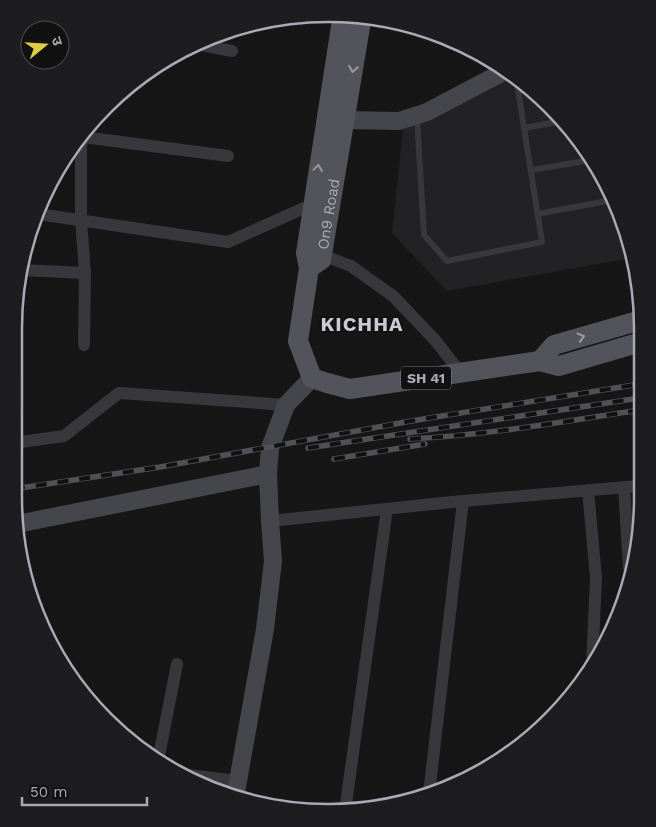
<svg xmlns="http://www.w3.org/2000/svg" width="656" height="827" font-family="'Work Sans','Noto Sans Devanagari',sans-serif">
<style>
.built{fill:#222224}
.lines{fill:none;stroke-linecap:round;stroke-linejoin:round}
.lane{stroke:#37373c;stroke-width:6}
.street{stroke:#37373c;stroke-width:12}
.secondary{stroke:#45464c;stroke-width:18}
.primary{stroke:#53535b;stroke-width:20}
.rail-casing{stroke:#505157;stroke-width:5.5}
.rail{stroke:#111112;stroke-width:4;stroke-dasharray:11;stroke-linecap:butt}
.oneway{stroke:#9899a4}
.labels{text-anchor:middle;stroke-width:4;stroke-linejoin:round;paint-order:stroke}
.shield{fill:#111112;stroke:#7b7c85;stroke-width:1}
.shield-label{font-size:14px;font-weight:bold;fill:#a9aab6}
.street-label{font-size:15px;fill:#a9aab6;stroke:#111112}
.district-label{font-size:20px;font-weight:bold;letter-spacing:1px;fill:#c9cad3;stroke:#111112}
.rim{fill:none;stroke:#a9aab6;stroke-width:2.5}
</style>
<rect width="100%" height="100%" fill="#161617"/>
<path class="built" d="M514 76 520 79 600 171 626 227 632 258 447 291 392 233 403 128 448 111Z"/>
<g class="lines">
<path class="lane" d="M417 117 424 235 447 261 542 242 516 77
M524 128 557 122
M531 170 591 160
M537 214 613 200"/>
<path class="street" d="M201 45 232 51
M82 137 81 147V220L85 273 84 345
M83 137 228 156
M38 214 228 242 313 204
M322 255 351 266 393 296 435 340 460 372
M22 270 85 273
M14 443 64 436 119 393 286 405
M624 487 629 568
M588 490 596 578 592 666
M270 521 452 502 638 486
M158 761 177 664
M179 774 238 781
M429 794 463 501
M345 811 387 509"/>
<path class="secondary" d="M344 120 399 121 427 112 505 71
M17 524 268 474
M235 798 265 629 273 561 270 521 268 474 270 448 286 405 312 378"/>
<g class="primary">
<path d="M342 20 306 253 309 268 298 341 312 378 327 383 350 389 540 361 559 366 641 342"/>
<path id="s1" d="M309 268 321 260 361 21"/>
<path d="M540 361 554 345 641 320"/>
</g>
<g class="rail-casing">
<path id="rail" d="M410 439C487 435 563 422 639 410
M308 448 640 398
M334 459 425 444
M14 489 160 467 411 421 640 384"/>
</g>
<use href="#rail" class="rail"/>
</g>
<defs><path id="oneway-chevron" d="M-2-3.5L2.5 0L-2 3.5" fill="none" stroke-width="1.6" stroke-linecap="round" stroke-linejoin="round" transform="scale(1.25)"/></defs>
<g class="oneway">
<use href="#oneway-chevron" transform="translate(353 69) rotate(99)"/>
<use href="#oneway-chevron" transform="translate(318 168) rotate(-82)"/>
<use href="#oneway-chevron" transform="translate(581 337) rotate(-16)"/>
</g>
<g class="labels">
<rect class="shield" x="401" y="366.5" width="50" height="23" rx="4"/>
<g class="shield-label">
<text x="426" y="383">SH 41</text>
</g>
<g class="street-label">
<text dy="5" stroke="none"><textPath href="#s1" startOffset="61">On9 Road</textPath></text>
</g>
<g class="district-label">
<text x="362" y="331">KICHHA</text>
</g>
</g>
<path d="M0 0H656V827H0ZM328 22H328A306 306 0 0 1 634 328V498A306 306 0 0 1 328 804H328A306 306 0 0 1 22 498V328A306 306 0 0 1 328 22Z" fill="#1d1d1f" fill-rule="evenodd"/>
<path class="rim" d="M328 22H328A306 306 0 0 1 634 328V498A306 306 0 0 1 328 804H328A306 306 0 0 1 22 498V328A306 306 0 0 1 328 22Z"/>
<g transform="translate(45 45) rotate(72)"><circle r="24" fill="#111112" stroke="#4e4e54"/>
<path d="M0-4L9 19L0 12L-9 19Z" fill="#e1cb44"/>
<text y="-8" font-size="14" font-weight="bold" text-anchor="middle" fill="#a9aab6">उ</text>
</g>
<path d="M22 797v8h125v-8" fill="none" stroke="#a9aab6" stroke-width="2.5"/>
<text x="30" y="797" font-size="15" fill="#a9aab6" stroke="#111112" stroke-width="4" paint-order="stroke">50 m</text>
</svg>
